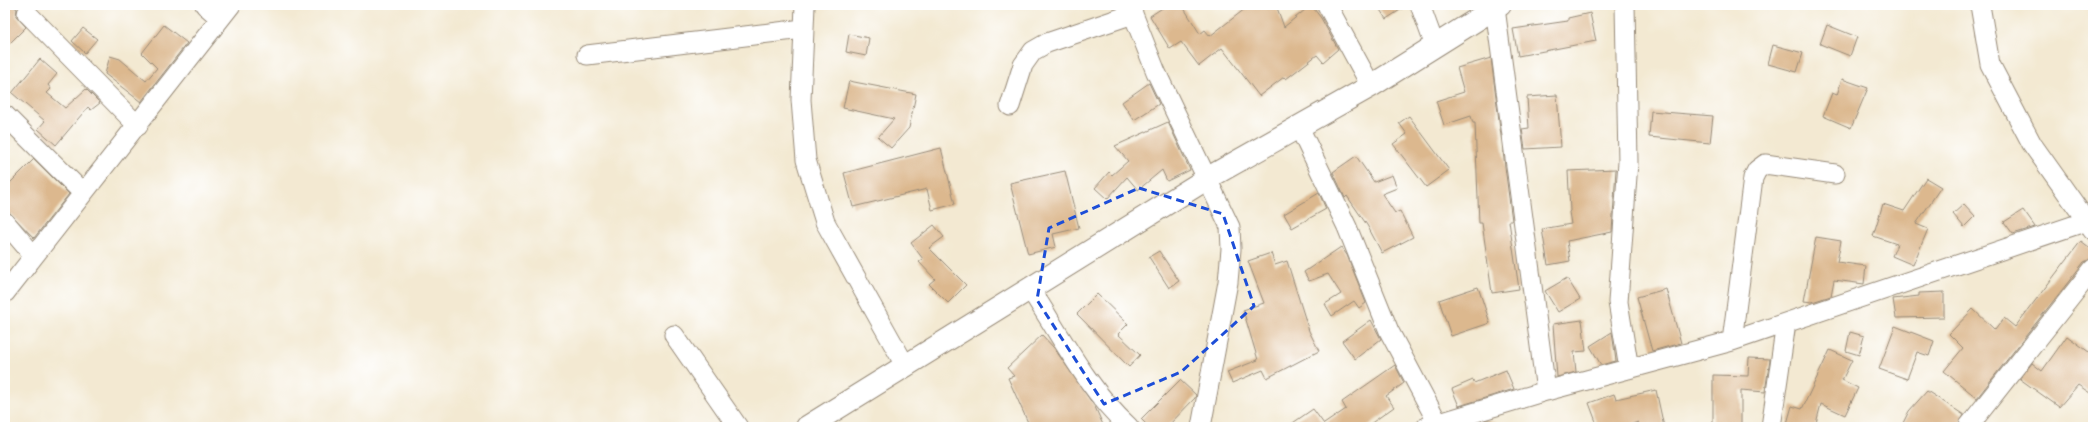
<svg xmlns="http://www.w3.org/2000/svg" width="2098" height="432" font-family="'Comic Neue',sans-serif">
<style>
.building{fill:#dcb88e}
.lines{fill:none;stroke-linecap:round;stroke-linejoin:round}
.minor-casing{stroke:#978a78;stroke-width:21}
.major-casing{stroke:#978a78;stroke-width:24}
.minor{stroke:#fff;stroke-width:19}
.major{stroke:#fff;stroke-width:22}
.marked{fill:none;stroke:#1d4ed8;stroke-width:3;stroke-dasharray:8 5;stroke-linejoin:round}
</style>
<rect width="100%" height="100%" fill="#fff"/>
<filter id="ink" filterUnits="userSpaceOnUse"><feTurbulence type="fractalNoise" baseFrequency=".025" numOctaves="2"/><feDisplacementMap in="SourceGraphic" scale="8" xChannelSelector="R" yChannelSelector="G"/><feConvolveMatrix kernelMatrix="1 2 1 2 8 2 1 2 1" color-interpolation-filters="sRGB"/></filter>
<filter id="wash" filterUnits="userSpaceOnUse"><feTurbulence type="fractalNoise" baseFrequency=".012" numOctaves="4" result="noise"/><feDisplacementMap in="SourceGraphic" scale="16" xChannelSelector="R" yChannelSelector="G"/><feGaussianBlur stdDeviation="0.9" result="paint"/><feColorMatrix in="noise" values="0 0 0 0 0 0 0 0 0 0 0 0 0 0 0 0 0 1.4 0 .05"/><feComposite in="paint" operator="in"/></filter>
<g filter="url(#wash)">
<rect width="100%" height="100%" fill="#f3e9d2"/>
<g id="blocks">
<path class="building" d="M5 5H12L17 9 16 16 26 27 5 48Z
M1167 5H1182L1200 34 1205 30 1210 36 1250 5H1276L1284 27 1311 5 1321 18 1338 49 1323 62 1317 55 1286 79 1284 77 1259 96 1222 48 1199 66 1181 42 1170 49 1150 16Z
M1377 5H1408L1386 19Z
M1590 13 1596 41 1518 56 1513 29 1568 21V18Z
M164 25 187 43 141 102 105 74 110 56 120 59 146 81 157 68 142 53Z
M1827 25 1857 37 1850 56 1820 44Z
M83 28 97 39 85 53 72 41Z
M849 34 869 38 866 56 846 52Z
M1773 45 1803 53 1797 72 1768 64Z
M1491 58 1512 221H1509L1519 289 1492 293 1482 223H1479L1475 123H1473L1471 116 1444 125 1436 101 1464 92 1457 68Z
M40 59 57 74 48 85 51 89 47 93 65 108 86 89 100 103 91 110 88 107 56 145 38 129 45 121 12 93Z
M1842 79 1868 88 1851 128 1823 116 1832 93 1837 95Z
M849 81 916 94 909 128 891 148 878 137 894 119 843 108Z
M1149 83 1159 104 1134 120 1122 102Z
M1557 95 1561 147 1525 149 1522 129 1529 128 1527 97Z
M1651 111 1713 116 1710 143 1649 137Z
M1409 116 1449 170 1426 187 1393 144 1407 134 1399 123Z
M1168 122 1190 170 1167 181 1162 170 1138 190 1127 177 1107 199 1095 188 1109 172 1112 175 1128 161 1115 146Z
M941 148 955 204 932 210 927 189 853 207 844 173Z
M1356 156 1374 182 1392 175 1397 188 1382 194 1395 213 1400 211 1413 237 1382 253 1367 225 1347 196 1345 198 1333 172Z
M34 159 69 194 34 238 5 208V188Z
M1616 169 1612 232 1567 241 1570 261 1548 265 1542 229 1571 224 1569 212 1570 211 1568 171Z
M1065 171 1079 228 1053 234 1056 247 1028 254 1010 183Z
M1926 178 1941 187 1916 224 1928 229 1913 265 1892 256 1897 244 1873 236 1883 204 1904 211Z
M1319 193 1326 209 1292 228 1284 214Z
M1964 204 1975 216 1964 227 1953 214Z
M2023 210 2035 227 2013 234 2004 222Z
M934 225 944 237 929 248 966 285 948 303 929 284 935 279 919 262 923 259 911 243Z
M1816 237 1841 241 1837 262 1866 266 1864 284 1834 280 1831 296 1812 302 1804 301Z
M2081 241 2093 250V258L2084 262 1977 398 1944 371 1963 348 1949 334 1973 309 1995 330 2004 318 2015 327Z
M1341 247 1347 255 1366 303 1359 308 1354 301 1332 316 1325 304 1341 294 1328 274 1309 281 1304 272Z
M1159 251 1179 281 1169 288 1149 257Z
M1271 253 1275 265 1287 261 1309 331 1319 351 1267 378 1263 370 1232 383 1227 372 1258 360 1243 310 1264 303 1248 261Z
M1567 278 1580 299 1558 312 1545 291Z
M1478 287 1490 323 1451 336 1439 300Z
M1666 289 1681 343 1652 351 1637 297Z
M1944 292V317L1896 318 1893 299 1919 296V293Z
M1097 294 1128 324 1118 334 1140 355 1129 367 1077 314Z
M1371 320 1381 339 1355 359 1342 341Z
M1582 320 1586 351 1574 352 1576 372 1557 377 1553 324Z
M1895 326 1934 341 1929 356 1917 352 1907 379 1879 369Z
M1612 332 1616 361 1601 365 1590 346Z
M1850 332 1864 336 1859 355 1846 351Z
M1042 335 1054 348 1095 407 1104 427H1030L1008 378 1014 376 1007 368Z
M2067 336 2093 355V395L2078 385 2059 407 2020 379 2032 363 2042 371Z
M1830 350 1852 360 1842 380 1858 388 1845 415 1821 404 1815 427H1786L1792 406 1802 409Z
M1749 358 1770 359 1765 392 1741 390V427H1713V375L1748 376Z
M1395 365 1404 383 1386 396 1394 407 1366 427H1287L1313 409 1324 424 1346 409 1342 402Z
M1506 370 1514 389 1459 406 1452 389 1473 380 1474 383Z
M1180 380 1196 395 1195 398 1167 427H1149L1141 419Z
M1656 390 1664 427H1639L1638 422 1624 427H1598L1589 403 1614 394 1616 399Z
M1927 391 1964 415 1957 427H1901L1909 411Z
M1488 420 1504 425 1503 427 1468 426Z"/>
</g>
</g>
<g filter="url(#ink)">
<use href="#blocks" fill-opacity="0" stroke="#978a78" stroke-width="1"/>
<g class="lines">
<g class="minor-casing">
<path id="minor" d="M205 5 220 18
M805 5 801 100 806 160 825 222 906 367
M1132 5 1133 14 1156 72 1230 227 1231 249 1228 282 1201 427
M1327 5 1371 86
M1420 5 1435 46
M1625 5 1628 162 1618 302 1629 369
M1980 5 1990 64 2032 144 2093 230
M1495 8 1546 391
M27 13 138 126
M587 55 803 29
M1010 106 1023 65 1033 51 1047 43 1133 14
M5 115 82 192
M1299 127 1347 227 1389 331 1440 427
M5 222 33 255
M1031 290C1060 335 1089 391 1129 427
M5 293 231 5
M674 335 738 427
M1732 341 1753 178 1757 170 1765 164 1835 174
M1426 427 1546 391 1732 341 2093 219
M1771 427 1786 323
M1968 427 2093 269"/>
</g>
<g class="major-casing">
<path id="major" d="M807 427 1208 178 1371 86 1500 5"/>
</g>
<use href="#minor" class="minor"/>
<use href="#major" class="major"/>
</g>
</g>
<path class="marked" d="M1139 188 1223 214 1254 306 1181 372 1104 404 1037 300 1049 228Z"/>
<rect width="2098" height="432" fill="none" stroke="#fff" stroke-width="20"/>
</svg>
